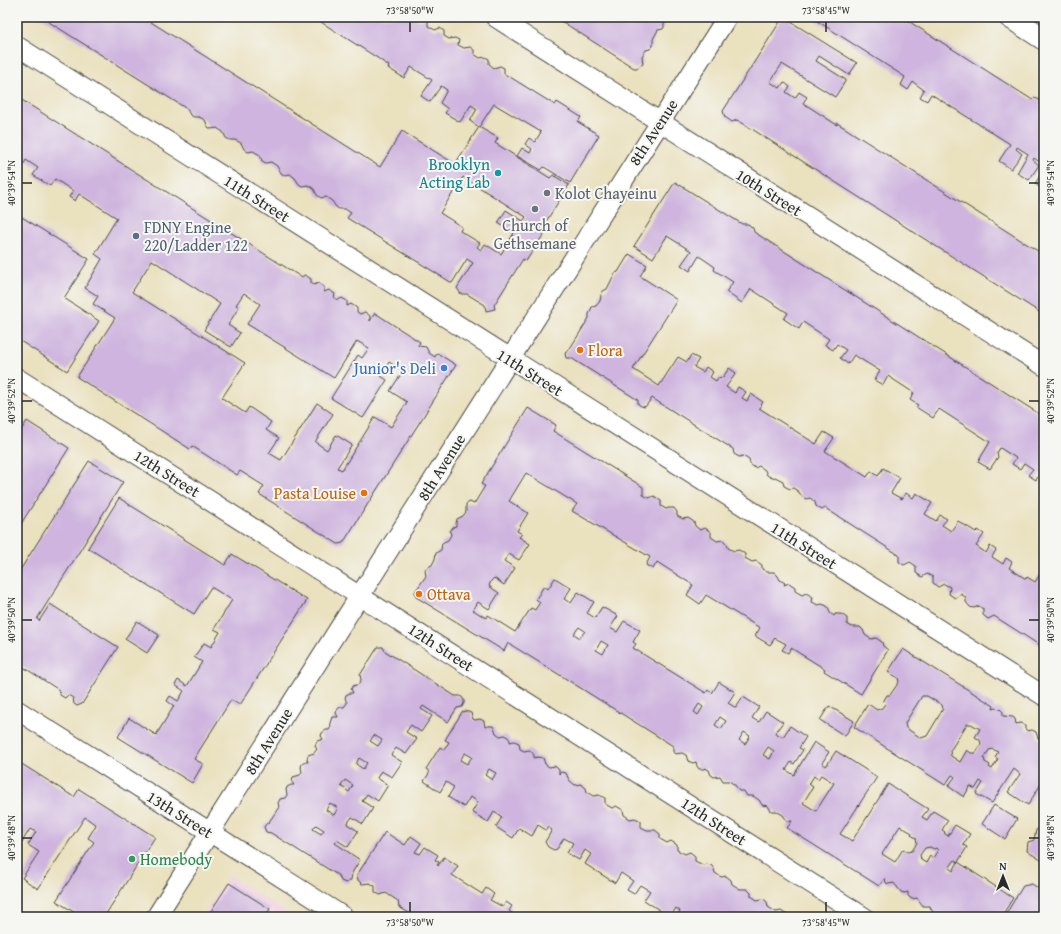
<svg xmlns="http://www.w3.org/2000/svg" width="1061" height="934" font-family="'Gentium Book Plus',serif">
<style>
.built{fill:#f2cfe1}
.building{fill:#ceb4de;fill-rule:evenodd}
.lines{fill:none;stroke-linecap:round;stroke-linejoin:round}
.minor-casing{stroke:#484641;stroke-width:21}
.tertiary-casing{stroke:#484641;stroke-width:24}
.minor{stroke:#fff;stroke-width:19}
.tertiary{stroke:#fff;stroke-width:22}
.ticks{fill:none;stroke:#2b2b2b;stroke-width:1.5}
.culture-dot{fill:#0f9aa8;stroke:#f6f6f2;stroke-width:1.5}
.worship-dot{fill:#6b7280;stroke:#f6f6f2;stroke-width:1.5}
.service-dot{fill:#5c6f8a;stroke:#f6f6f2;stroke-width:1.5}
.food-dot{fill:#e8710a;stroke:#f6f6f2;stroke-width:1.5}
.shop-dot{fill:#3f7fe0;stroke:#f6f6f2;stroke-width:1.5}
.leisure-dot{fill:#2e9e5b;stroke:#f6f6f2;stroke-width:1.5}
.labels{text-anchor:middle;stroke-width:4;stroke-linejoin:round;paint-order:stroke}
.street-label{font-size:16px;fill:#2b2b2b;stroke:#f6f6f2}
.culture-label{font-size:16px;fill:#0d838f;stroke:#f6f6f2;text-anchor:end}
.worship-label{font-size:16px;fill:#5b616d;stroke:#f6f6f2;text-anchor:start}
.service-label{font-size:16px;fill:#4e5e75;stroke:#f6f6f2;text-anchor:start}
.food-label{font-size:16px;fill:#c56008;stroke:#f6f6f2;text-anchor:start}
.shop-label{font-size:16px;fill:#366cbe;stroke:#f6f6f2;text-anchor:end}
.leisure-label{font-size:16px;fill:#27864d;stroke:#f6f6f2;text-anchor:start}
.neatline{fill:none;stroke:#2b2b2b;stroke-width:1.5}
.ticks-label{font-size:10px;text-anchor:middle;fill:#2b2b2b}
</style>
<rect width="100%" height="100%" fill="#f6f6f2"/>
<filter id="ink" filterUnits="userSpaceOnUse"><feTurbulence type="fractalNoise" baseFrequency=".025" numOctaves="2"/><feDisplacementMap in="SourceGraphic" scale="8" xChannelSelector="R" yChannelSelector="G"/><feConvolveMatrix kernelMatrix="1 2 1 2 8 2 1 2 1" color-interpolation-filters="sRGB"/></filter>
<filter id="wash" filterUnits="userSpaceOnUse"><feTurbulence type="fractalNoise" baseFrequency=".012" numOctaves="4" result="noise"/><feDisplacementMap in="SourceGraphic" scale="16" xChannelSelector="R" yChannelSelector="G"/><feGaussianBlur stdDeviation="0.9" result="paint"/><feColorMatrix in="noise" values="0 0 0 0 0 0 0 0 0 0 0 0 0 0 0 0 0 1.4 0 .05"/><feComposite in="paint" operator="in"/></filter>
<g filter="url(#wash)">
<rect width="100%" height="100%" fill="#eae1bf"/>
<path class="built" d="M229 876 293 917H202Z"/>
<g id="blocks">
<path class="building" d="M41 17H143L380 167 402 131 455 164 479 127 470 121 477 109 471 105 460 122 445 113 448 109 440 103 447 90 441 86 430 102 421 96 432 80 411 67 404 78 388 68 389 66 376 57 313 17H414L419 20 424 19 428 21V26L435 30 440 28 444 31V36L449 39 455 38 459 40 458 45 464 48 470 47 474 50V54L480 58 485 57 489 59V64L494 68 500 66 504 68V74L510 77 555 105 557 102 581 117 578 122 599 135 570 183 544 167 541 170 517 156 522 148 530 153 532 149 525 144 529 138 535 142 541 132 494 104 479 127 498 138 495 143 550 178 553 175 569 185 540 231 544 234 526 261 523 259 494 305 495 309 486 311 485 305 467 294H461L457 288 473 263 467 259 452 283 347 218 351 213 345 209H339L336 207 332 201 326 197 321 198 317 195 314 189 308 185 302 186 299 184 295 178 290 174 284 175 281 173 277 166 271 162 266 163 262 161 260 155 253 151 248 152 244 149 241 143 235 140H230L226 138 223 132 217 128 211 129 208 127 205 120 199 117H194L190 115 187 109ZM463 177 526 217 523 221 506 210 498 223 514 233 501 254 485 244 481 250 477 247 480 243 460 231 462 227 440 213Z
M555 17H667L664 21V27L663 29 658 30 653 39V46L650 49 646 50 642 56 643 64 637 68H634Z
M783 17 857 63 849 75 819 56 816 61 846 80 835 97 782 64 770 82 780 88 784 82 790 87 786 92 795 98 799 92 807 97 803 103 837 125V123L1044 255V315L744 124 737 120 732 122 725 117 723 111Z
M811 17H902L1031 99 1035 98 1040 100 1041 105 1044 107V165L1034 158 1033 160 1039 165 1029 180 1017 173 1028 154 1017 147 1016 149 1022 154 1011 169 999 161 1010 144 931 94 927 101 920 97 924 90 913 82 908 90 901 85 905 77Z
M17 97 301 277 305 275 311 279V283L314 285 318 283 324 287V292L329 290 335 294 334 298 338 300 342 298 347 301V306L351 304 357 308V312L360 314 365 312 370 316V321L375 313 420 342 418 346 426 347 429 353 435 357 437 353 456 365 343 543 338 544 259 494 264 486 240 471 237 475 192 446 190 449 77 377 115 318 93 304 98 296 85 288 102 259 95 254 117 218 79 194 75 201 69 197 73 191 55 179 50 186 33 175 38 168 26 160 22 167 17 163ZM152 260 220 304 204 330 231 347 240 333 228 325 239 307 236 305 244 293 260 304 247 324 334 378 357 341 369 348 362 358 358 355 331 398 363 418 387 380 381 376 389 362 403 371 390 391 407 402 391 427 375 417 342 470 337 468 352 445 336 435 327 450 315 442 333 414 317 403 281 460 269 453 279 438 266 430 271 422 249 407 245 413 222 398 245 363 132 292Z
M1044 169V190L1035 184Z
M675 182 742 224H748L753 228 754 232 1044 417V476L1040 473 1036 480 1028 475 1033 469 1024 463 1020 469 1012 464 1016 458 1000 448 997 453 998 457 990 469 978 462 990 442 939 409 933 418 916 407 918 405 910 400 914 393 888 376 883 385 874 380 880 371 854 355 848 364 840 358 846 350 837 344 833 350 825 345 829 339 803 322 799 329 784 319 788 313 751 289 742 303 726 292 733 282 714 270 715 267 699 256 690 271 681 265 691 251 667 236 653 258 634 246Z
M17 214 89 259 64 298 99 321 67 371 17 339Z
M629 254 647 265 640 276 677 300 633 369 659 386 678 357 687 362 691 355 699 359 694 367 703 372 706 367 713 372 710 377 716 381 718 378 723 377 729 368 736 373 726 387 735 393 738 387 746 392 742 398 747 401 751 394 763 402 759 408 816 444 824 432 834 438 825 451 867 477 871 471 878 476 883 468 900 478 891 493 902 499 906 493 913 498 916 493 932 503 925 514 936 521 940 515 947 519 942 525 951 531 958 521 976 532 978 530 984 534 976 546 986 553 990 546 996 550 992 557 1003 564 1006 558 1012 562 1009 568 1026 579 1027 577 1035 582 1044 568V585L1043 587 1044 588V648L994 616 988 619 983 615V609L979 606 974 608 970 607 966 602V598L961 594 955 598 949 594 950 587 944 584 938 587 933 583V577L927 574 922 577 916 573V566L910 562 904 565 899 562V555L825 508 822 510 816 506 815 502 810 498 806 499 801 496 799 492 793 488 790 489 784 486 783 481 775 477 772 478 767 475 765 470 759 466 755 468 750 464 749 460 743 456 739 457 734 454 733 449 652 398 645 407 641 406 638 404V400L571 358H566L565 353 569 350 589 318V314L592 307 596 306 600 301 601 295 603 291 607 289 615 273 618 272Z
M528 408 556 425 553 431 643 487V495L649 498 654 496 661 501V506L666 509 668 508H674L677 512V516L683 519 688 518 694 522 695 526 700 530 705 528 711 532V537L717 541 723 540 727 544 728 548 734 551 739 550 745 554V558L752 562 756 561 762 565V569L767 572H774L778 576 780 580 785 583 784 585 789 583 795 587V591L802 595 806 593 813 597 812 602 818 605 822 604 827 606 829 609 830 613 834 616 835 614H841L847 618V624L852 627H860L863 630 865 635 871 639 876 638 882 642 883 646 888 650 861 694 824 671 825 669 791 648 788 653 782 650 786 644 775 638 770 645 755 636 760 628 706 595 700 604 687 595 693 585 657 562 653 569 646 565 650 557 572 511 577 504 526 473 509 501 528 513 517 531 522 534 519 537 530 544 519 560 509 554 504 561 515 568 504 585 494 578 491 581 489 586 499 593 489 609 478 602 473 610 486 618 488 615 515 632 531 608 535 610 540 602 536 599 544 586 548 589 555 578 571 588 564 599 567 601 571 603 578 592 594 602 587 613 595 618 602 607 618 616 610 628 617 632 624 621 640 630 633 642 636 644 633 648 706 693 708 690 712 693 719 682 735 692 728 703 736 708 743 697 759 707 752 718 755 720 759 722 766 711 783 722 775 733 783 737 790 726 806 737 799 748 803 750 794 764 791 762 786 770 794 775 814 742 829 752 822 763 826 766 836 751 877 777 840 834 852 841 888 784 928 809 922 817 927 820 933 811 948 820 942 830 945 832 944 833 948 836 955 825 970 834 963 845 967 847 958 862 955 860 949 868 953 871 958 862 1013 898 1001 917H947L941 913H934L931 909 930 906H923L917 898 912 899 908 896V892L904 893 901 892 894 883 889 884 886 883 885 878 879 886 787 828 792 821H787L783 815 776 811H771L768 806 762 805 759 800 753 796H747L744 791H739L735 785 729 781H723L720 776 714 777 711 775 709 770 705 768 704 769H699L697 766 696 762 693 763 688 761 686 755 682 753 675 754 673 752V746L555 672 508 643 504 651 416 597 415 592 426 576 425 570 426 568 432 565 435 559 436 553 441 550 442 543 448 540 451 535 450 531 453 527 456 526V523L457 519 463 516 466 512V504L470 502 474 504 485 486 481 484ZM579 627 585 631 580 638 574 634ZM601 641 608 645 603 654 596 650ZM699 704 703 707 698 715 694 712ZM720 717 726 721 721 729 715 725ZM744 732 750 736 745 744 739 740ZM768 747 774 751 770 759 763 755ZM821 775 834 783 816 811 803 803 813 787 809 784 814 776 818 779ZM900 826 912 833 911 835 916 838 917 843 912 851 908 852 903 849 895 862 882 854ZM930 847 934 849 936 848 938 850 933 858 930 856 926 863 921 860 920 855 925 848Z
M27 421 69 448 17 530V436Z
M89 461 123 482 37 619 39 621 50 604 118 647 82 704 77 706 74 704 73 698 68 695 65 698 60 695 59 690 17 663V575Z
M119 498 225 565 232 554 307 600 240 705 231 700 194 759 203 764 192 783 118 737 129 718 156 735 174 706 167 701 170 696 178 701 184 691 175 685 178 680 187 686 202 662 194 657 204 643 211 647 220 632 214 629 232 600 211 587 194 614 88 548Z
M137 621 159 635 147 653 125 639Z
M378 647H383L385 651 455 696H461L464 700V703L462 707 457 708 448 722 423 706 421 709 432 716 421 732 411 725 406 732 417 739 406 754 396 748 391 755 402 762 392 777 381 771 377 778 388 785 378 801 367 794 362 801 373 808 363 824 352 817 349 821 347 824 358 831 348 847 337 840 335 843 360 860 352 873 351 880 346 883 341 881 339 876 271 833 266 832 264 827 266 824 269 822 279 807 278 803 280 799 285 798 287 795 286 790 287 787 291 785H294L292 782 293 777 300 775 302 772 301 767 302 764 305 762H308L307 759 308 755 314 753 317 749 315 746 317 741 323 739 321 736 322 733 326 730H329L331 726 330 723 332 717H338L336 713 337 710 340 707H344L347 703 345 698 346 695 350 693H353L351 689 353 686 359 684 361 680 360 675ZM374 735 382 740 378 746 370 741ZM359 758 367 763 363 769 356 764ZM345 780 353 785 349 792 341 786ZM330 803 338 808 334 815 326 810ZM316 825 324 830 321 834 313 829Z
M903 649 994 706 993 709 996 708 1000 709 1003 712V716L1013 717 1015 719 1016 724 1021 723 1025 726V729L1028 731 1032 730 1036 732 1038 738 1044 741V779L1028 805 1008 792 1020 774 1014 769 992 803 976 794 983 783 980 781 975 789 970 786 964 797 948 786 955 777 952 775 945 785 854 727 868 704 877 710 882 708 885 704 883 702 887 695H890L899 682 898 678 888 672ZM922 696H927L942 705 943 709 927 736 921 738 906 728 905 723ZM967 724H971L980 729 975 737 980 740 981 744 976 753H971L967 750 960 762 951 756 950 751ZM993 749 998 752 995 757 998 759 992 769 989 767 990 765 985 762 984 758 989 750Z
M829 706 854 721 845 736 820 720Z
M466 711 471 713 473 719 475 720 480 719 484 721 485 727 488 726H493L495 730 496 733 500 736 505 735 507 736 510 740V742L514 741 519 743 520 749 524 751 529 750 531 751 534 755V758L538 757 543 758 545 764 549 767 555 766 559 770V774L561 772 566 773 569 780 575 785 581 784 586 788 587 792 593 796 599 795 605 798V804L612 808 616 806 623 810 624 815 630 819 635 818 641 821V827L647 830H655L660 834V839L667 843 671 841 677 845V850L685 854 690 852 695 856V861L703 865 706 864 711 865 714 869 715 873 721 877 726 876 731 880 732 884 740 889H747L751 893V896L757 900 762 899 765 900 767 902 768 907 776 912 781 911 787 915V917H676L680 911 676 908 670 917 644 900 650 891 640 885 634 894 627 890 633 881 621 873 615 883 585 864 591 854 585 850 579 860 567 853 573 843 564 838 557 849 554 850 548 847 545 842 552 830 548 827 546 830 538 825 532 836 519 828 513 838 496 827 502 817 494 812 488 822 472 812 478 802 474 799 470 797 464 807 448 797 454 787 449 784 446 782 440 792 424 781 430 772 426 769 440 747 444 750 449 742 445 740 462 712ZM465 753 472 757 467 764 460 760ZM489 769 496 773 492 780 485 775Z
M17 761 74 797 79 789 155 837 104 917H82L56 901 94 842 88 838 96 825 85 817 38 889 22 878 39 852 28 845 36 832 30 829 22 842 17 839Z
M994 805 1017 819 1005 839 982 824Z
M1042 826 1044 827V862L1027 851 1028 842 1034 840 1036 830Z
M385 832 405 845 411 836 421 843 415 852 420 854 425 847 438 855 435 860 439 862 437 865 438 866 444 857 458 866 452 875 482 894 486 888 494 894 490 900 503 907 506 902 512 906 509 911 518 917 414 916 399 907 398 901 386 893 380 895 375 892V886L370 883 362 884 358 880 357 875Z
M229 883 270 909 265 917H207Z
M1032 884 1044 892V917H1004L1023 886Z"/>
</g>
</g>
<g filter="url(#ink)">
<use href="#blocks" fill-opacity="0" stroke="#484641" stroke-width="1"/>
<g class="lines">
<g class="minor-casing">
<path id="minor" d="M495 17 1044 366
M17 46 1044 696
M17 378 864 917
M17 710 344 917
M156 917 727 17"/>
</g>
<g class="tertiary-casing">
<path id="tertiary" d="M1010 17 1044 39"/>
</g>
<use href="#minor" class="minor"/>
<use href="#tertiary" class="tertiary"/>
</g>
</g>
<path class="ticks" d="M410 22V32M826 22V32M22 183H32M1029 183H1039M22 401H32M1029 401H1039M22 620H32M1029 620H1039M22 838H32M1029 838H1039M410 902V912M826 902V912"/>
<circle class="culture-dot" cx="498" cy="173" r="4"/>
<g class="worship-dot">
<circle cx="547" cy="193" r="4"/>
<circle cx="535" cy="209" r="4"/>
</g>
<circle class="service-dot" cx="136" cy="236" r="4"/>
<g class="food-dot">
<circle cx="580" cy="350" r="4"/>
<circle cx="364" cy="493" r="4"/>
<circle cx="419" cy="594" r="4"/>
</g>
<circle class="shop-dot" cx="444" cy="368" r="4"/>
<circle class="leisure-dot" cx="132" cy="859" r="4"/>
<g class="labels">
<g class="street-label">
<text transform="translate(653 132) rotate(-57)" y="6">8th Avenue</text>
<text transform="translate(769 192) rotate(32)" y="6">10th Street</text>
<text transform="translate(257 198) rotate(32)" y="6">11th Street</text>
<text transform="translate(530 372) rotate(32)" y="6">11th Street</text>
<text transform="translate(441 467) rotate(-58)" y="6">8th Avenue</text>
<text transform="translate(167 473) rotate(32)" y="6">12th Street</text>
<text transform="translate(804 545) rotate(32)" y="6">11th Street</text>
<text transform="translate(441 647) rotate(33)" y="6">12th Street</text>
<text transform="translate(268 741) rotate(-58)" y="6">8th Avenue</text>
<text transform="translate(180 814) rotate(32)" y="6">13th Street</text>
<text transform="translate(714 821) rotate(33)" y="6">12th Street</text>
</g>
<g class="culture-label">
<text x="490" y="170">Brooklyn<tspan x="490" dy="18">Acting Lab</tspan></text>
</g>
<g class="worship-label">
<text x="555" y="199">Kolot Chayeinu</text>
<text x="535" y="231" text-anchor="middle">Church of<tspan x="535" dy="18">Gethsemane</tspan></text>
</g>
<g class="service-label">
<text x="144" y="233">FDNY Engine<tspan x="144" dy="18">220/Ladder 122</tspan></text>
</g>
<g class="food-label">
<text x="588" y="356">Flora</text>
<text x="356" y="499" text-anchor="end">Pasta Louise</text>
<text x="427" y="600">Ottava</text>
</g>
<g class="shop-label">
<text x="436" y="374">Junior's Deli</text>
</g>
<g class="leisure-label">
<text x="140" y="865">Homebody</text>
</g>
</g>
<rect width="1061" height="934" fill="none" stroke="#f6f6f2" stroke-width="44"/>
<g transform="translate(1003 876)" stroke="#f6f6f2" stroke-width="3" paint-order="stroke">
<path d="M0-3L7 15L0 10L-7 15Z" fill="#2b2b2b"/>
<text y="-6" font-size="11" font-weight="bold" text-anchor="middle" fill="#2b2b2b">N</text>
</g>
<rect x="22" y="22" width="1017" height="890" class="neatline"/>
<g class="ticks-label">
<text x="410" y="14">73°58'50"W</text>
<text x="826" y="14">73°58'45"W</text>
<text transform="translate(11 183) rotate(-90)" y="4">40°39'54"N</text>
<text transform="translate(1050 183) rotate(-90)" y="4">40°39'54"N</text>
<text transform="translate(11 401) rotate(-90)" y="4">40°39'52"N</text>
<text transform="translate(1050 401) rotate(-90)" y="4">40°39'52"N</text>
<text transform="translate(11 620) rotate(-90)" y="4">40°39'50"N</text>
<text transform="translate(1050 620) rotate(-90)" y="4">40°39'50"N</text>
<text transform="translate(11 838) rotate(-90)" y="4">40°39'48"N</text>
<text transform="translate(1050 838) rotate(-90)" y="4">40°39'48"N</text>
<text x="410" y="926">73°58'50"W</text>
<text x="826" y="926">73°58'45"W</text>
</g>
</svg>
